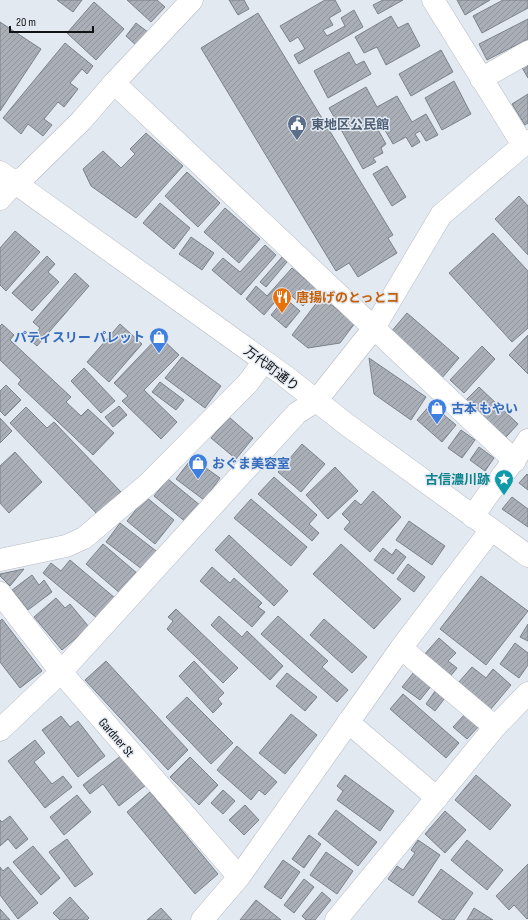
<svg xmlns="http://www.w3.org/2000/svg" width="528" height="920" font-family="'Sofia Sans Condensed','Noto Sans JP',sans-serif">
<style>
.building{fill:url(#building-hatch);stroke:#7c8289}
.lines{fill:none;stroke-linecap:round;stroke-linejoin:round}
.minor-casing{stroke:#b5bac3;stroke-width:23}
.minor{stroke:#fff;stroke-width:22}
.labels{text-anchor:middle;stroke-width:3;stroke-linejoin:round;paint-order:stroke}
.service-label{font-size:13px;font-weight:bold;fill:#4e5e75;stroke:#e3e9f1;text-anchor:start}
.food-label{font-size:13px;font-weight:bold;fill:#c56008;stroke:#e3e9f1;text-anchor:start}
.shop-label{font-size:13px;font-weight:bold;fill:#366cbe;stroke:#e3e9f1;text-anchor:start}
.street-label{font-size:13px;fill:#101214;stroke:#e3e9f1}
.culture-label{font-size:13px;font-weight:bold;fill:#0d838f;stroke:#e3e9f1;text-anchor:end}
</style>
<defs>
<pattern id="building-hatch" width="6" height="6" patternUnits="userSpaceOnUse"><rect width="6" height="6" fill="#aaafb7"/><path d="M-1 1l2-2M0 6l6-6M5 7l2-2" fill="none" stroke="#91969c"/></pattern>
</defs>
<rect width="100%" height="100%" fill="#e3e9f1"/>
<path class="building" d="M57 0H82L73 12Z
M127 0H157L165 7 151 22Z
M229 0H244L249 9 238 15Z
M325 0H335L341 11 329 18 333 25 323 30 327 36 345 26 341 18 354 10 363 27 299 64 294 55 305 49 298 37 290 42 280 26Z
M383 0H403L378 14 373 5Z
M457 0H490L465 15Z
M503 0H528V8L482 33 473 16Z
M94 2 124 29 96 60 67 33Z
M258 13 393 235 388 238 397 253 358 277 349 263 336 271 201 48Z
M391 16 398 28 408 23 420 46 386 65 377 47 364 53 355 37Z
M528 19V39L487 60 479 44Z
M0 22 41 49 0 111Z
M136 23 149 33 138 47 126 36Z
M65 43 93 66 87 74 82 69 70 83 78 89 64 107 58 102 44 119 52 125 43 136 28 124 21 134 3 118Z
M441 50 453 72 411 96 399 74Z
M349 52 356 65 364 61 371 74 328 98 314 71Z
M528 59V78L520 64Z
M454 81 471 114 442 130 425 98Z
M366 87 377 107 397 96 412 122 426 114 438 135 426 141 420 131 415 134 420 142 412 147 406 137 393 144 382 125 377 128 386 144 381 148 383 153 373 158 376 162 363 169 329 108Z
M528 94V123L525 125 512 104Z
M146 133 183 166 136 218 91 186 83 169 103 151 121 168 135 154 130 149Z
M387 166 406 197 392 206 373 174Z
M187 172 220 203 198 227 165 196Z
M519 196 528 206V255L495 219Z
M160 203 190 228 174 249 143 223Z
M225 208 260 239 239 263 204 232Z
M15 231 40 252 6 291 0 285V248Z
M493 233 528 271V328L512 342 449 273Z
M191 237 214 253 202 270 179 254Z
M265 245 276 255 241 295 212 270 223 258 240 272Z
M47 256 55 264 48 272 59 282 32 311 12 293Z
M282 257 287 262 266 287 260 282Z
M292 268 317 289 303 306 285 290 264 315 246 299 256 286 267 296Z
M75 273 89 286 37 346 30 340 40 328 33 322Z
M321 297 355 323 340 343 308 348 292 335Z
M285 298 300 311 286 328 271 315Z
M407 313 459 358 442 378 390 333Z
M2 324 14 335 10 340 71 397 66 402 81 416 88 409 114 433 93 455 18 384 21 380 0 360V326Z
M120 324 142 344 109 382 87 362Z
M528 335V374L509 355Z
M159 336 179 355 144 390 177 422 161 439 122 401 128 396 114 383Z
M482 346 495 359 464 393 450 380Z
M182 357 221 386 205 408 165 378Z
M369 358 426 397 411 420 374 394Z
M84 368 115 401 101 413 71 381Z
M160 382 184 400 176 410 152 392Z
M6 385 21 400 5 416 0 411V391Z
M479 387 518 424 506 437 466 400Z
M431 404 456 425 442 442 417 420Z
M119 406 127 415 113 427 105 417Z
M26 407 47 428 54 422 121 492 98 515 10 423Z
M229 417 253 438 236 459 211 438Z
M0 418 12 431 0 443Z
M461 430 475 440 462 458 448 448Z
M302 444 325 464 301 492 278 472Z
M479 447 494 458 485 471 470 460Z
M15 452 42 482 9 513 0 503V466Z
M192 458 220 478 204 500 176 479Z
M335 467 358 491 328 519 306 495Z
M527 474 528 475V490L519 483Z
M274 477 317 515 309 524 319 533 312 541 258 494Z
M168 479 201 506 187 523 154 496Z
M373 491 401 517 370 552 344 529 350 522 342 514 355 500 361 505Z
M146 497 174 520 155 544 127 521Z
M512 497 528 509V527L502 509Z
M251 499 307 547 291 566 234 518Z
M409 521 445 546 432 565 396 540Z
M120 523 160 554 146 572 106 542Z
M229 535 288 591 274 606 215 550Z
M103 544 138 574 121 594 86 564Z
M341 544 401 599 374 629 313 574Z
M383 548 392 555 396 549 406 557 393 574 374 560Z
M70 560 115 598 98 619 43 573 51 563 61 571Z
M408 564 425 577 414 592 397 579Z
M212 567 230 583 234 578 262 603 258 607 265 612 252 627 200 581Z
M24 569 10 586 0 576V574Z
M32 575 39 585 44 580 52 592 28 610 12 590Z
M481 576 528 611 486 665 440 629Z
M56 598 65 608 70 604 89 627 62 650 34 617Z
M176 609 238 668 223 683 167 629 173 621 168 617Z
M219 616 242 637 247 631 283 666 270 680 211 625Z
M278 616 328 661 322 667 348 690 337 702 261 634Z
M2 619 42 671 20 688 0 662V621Z
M324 619 367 657 352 673 310 635Z
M528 624V641L520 637Z
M439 638 456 653 448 661 457 668 449 678 423 656Z
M515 643 528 653V665L519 678 500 664Z
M106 661 188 750 168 770 85 680Z
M194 661 224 693 218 699 222 704 213 713 179 676Z
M472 667 486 678 493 669 511 685 490 710 458 683Z
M414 672 432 685 420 700 402 687Z
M287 673 317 697 305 711 276 686Z
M438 687 448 694 435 711 426 704Z
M403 694 459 743 446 758 390 709Z
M187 697 233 743 211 764 166 717Z
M467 712 481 724 467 739 453 727Z
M291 714 317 735 285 774 259 753Z
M61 716 70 727 78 721 105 756 78 777 42 730Z
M35 740 45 753 34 762 52 784 63 776 72 787 45 808 8 761Z
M237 746 277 782 265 795 259 790 251 800 217 770Z
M122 755 146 785 119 806 103 784 90 794 83 785Z
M190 757 218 785 199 805 170 777Z
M345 775 394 811 380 831 337 800 343 791 337 786Z
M476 775 511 805 490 830 455 800Z
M223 790 235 801 223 814 211 803Z
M150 792 218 874 195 894 127 812Z
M77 795 91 812 64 835 50 817Z
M245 805 259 820 244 835 229 820Z
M336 810 377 842 358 866 318 834Z
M445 811 466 830 445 853 425 834Z
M10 816 28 839 16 849 8 839 0 846V820L2 822Z
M309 835 321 844 304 868 292 859Z
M67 839 93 874 75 887 49 852Z
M418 840 440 855 413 896 388 879 397 866 403 870 415 853 411 850Z
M467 840 503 870 487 890 451 860Z
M33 846 60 878 41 895 13 862Z
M326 852 353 871 337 894 310 875Z
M283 860 300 872 281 899 264 887Z
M528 864V918L527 919 514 905 509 910 496 896Z
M0 867 3 871 8 867 38 903 18 919 0 895Z
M441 869 473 893 454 920H443L418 902Z
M304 879 314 887 294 913 284 905Z
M322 892 331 900 315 920H306L302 916Z
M70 897 89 918 87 920H60L53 913Z
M256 900 281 920H240Z
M161 908 172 920H147Z
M474 908 493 920H467Z
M0 909 10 920H0Z"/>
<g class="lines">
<g class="minor-casing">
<path id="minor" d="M433 0 523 145
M481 79 528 52
M114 83 515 461
M0 172 285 376 346 424 528 556
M0 199 14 183 24 177 81 121 114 83 192 0
M473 517C489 490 511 467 528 440
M0 560 66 546 84 538 148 484 248 383 264 361
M0 593 61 672 239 877
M401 648 495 727
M348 722 437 798
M0 730 61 672 297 413 316 401 374 328 441 215 528 141
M202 920 239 877 401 648 491 530
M336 920 495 727 528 693"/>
</g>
<use href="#minor" class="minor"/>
</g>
<defs>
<g id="civic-pin" transform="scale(1)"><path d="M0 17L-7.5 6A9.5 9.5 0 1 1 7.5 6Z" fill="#5c6f8a" stroke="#e3e9f1"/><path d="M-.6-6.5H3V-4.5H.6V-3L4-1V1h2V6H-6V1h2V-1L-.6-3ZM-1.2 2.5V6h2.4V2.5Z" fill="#fff"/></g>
<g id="restaurant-pin" transform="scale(1)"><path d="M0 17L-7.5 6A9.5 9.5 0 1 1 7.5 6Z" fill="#e8710a" stroke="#e3e9f1"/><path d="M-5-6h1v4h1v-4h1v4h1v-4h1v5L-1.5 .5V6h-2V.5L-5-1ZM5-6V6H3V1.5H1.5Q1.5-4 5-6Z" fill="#fff"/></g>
<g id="shop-pin" transform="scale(1)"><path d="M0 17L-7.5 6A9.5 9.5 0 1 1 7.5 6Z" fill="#3f7fe0" stroke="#e3e9f1"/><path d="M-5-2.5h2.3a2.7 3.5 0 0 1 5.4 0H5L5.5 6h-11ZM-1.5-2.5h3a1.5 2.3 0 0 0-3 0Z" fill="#fff"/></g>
<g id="sight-pin" transform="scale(1)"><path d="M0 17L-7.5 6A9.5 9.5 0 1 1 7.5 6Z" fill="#0f9aa8" stroke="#e3e9f1"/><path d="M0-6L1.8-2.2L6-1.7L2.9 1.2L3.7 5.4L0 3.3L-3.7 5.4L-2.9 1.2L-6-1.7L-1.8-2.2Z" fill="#fff"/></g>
</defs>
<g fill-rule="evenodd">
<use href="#civic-pin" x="297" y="124"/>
<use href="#restaurant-pin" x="282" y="297"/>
<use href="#shop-pin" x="159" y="337"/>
<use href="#shop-pin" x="437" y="408"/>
<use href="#shop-pin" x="198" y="463"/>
<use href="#sight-pin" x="504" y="479"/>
</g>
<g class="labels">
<g class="service-label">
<text x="311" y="129">東地区公民館</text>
</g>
<g class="food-label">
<text x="296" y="302">唐揚げのとっとコ</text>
</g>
<g class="shop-label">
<text x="145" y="342" text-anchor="end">パティスリー パレット</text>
<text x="451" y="413">古本 もやい</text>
<text x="212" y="468">おぐま美容室</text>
</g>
<g class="street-label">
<text transform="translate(272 368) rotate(37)" y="5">万代町通り</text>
<text transform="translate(117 737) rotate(49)" y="5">Gardner St</text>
</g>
<g class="culture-label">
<text x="490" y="484">古信濃川跡</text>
</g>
</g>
<path d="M10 26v6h83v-6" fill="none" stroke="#101214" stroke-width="2"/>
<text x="16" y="26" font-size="12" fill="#101214" stroke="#e3e9f1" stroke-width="3" paint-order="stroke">20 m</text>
</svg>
